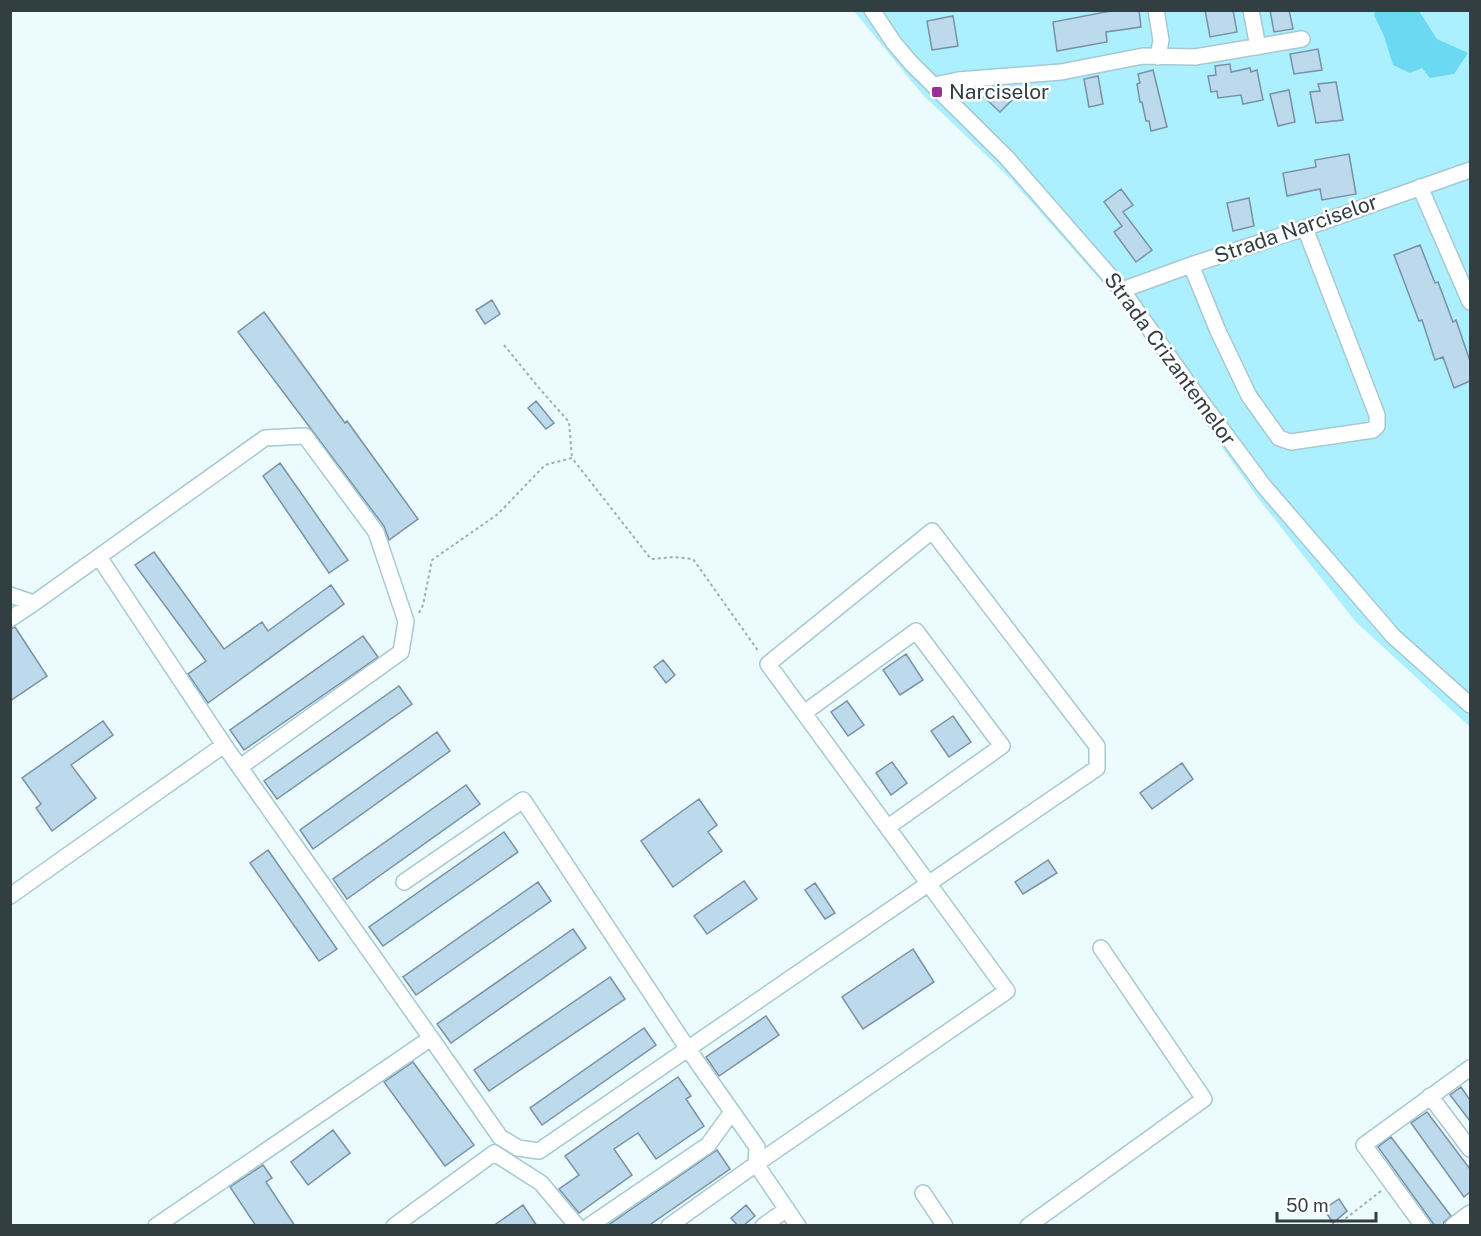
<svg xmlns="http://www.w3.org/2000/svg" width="1481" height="1236" font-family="'Public Sans',sans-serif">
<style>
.green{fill:#acefff}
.forest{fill:#6cd9f2}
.building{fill:#bdd9ec;stroke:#7892a4;stroke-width:1.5}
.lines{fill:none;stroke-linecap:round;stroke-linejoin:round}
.minor-casing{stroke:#a6c9d2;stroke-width:18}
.path{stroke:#9faeb1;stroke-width:2;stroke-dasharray:3 3;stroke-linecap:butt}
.minor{stroke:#fff;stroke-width:15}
.poi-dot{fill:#963096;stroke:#fff;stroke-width:2}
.labels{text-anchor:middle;stroke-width:5;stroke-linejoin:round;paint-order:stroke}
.poi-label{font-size:21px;fill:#313f43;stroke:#fff;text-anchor:start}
.street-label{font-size:21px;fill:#313f43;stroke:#fff}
</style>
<rect width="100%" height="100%" fill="#ecfbfe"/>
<path class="green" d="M854 11H1470V727L1355 621 1258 498 1118 300 1011 179 923 95Z"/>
<path class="forest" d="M1375 11H1419L1437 39 1468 53 1454 74 1430 78 1422 68 1410 73 1393 65 1384 36 1374 15Z"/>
<path class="building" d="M1116 10H1139L1141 27 1106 32 1107 42 1057 51 1053 22Z
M1205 10H1233L1237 32 1210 37Z
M1270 10H1289L1293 29 1274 32Z
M953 16 958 46 932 50 927 21Z
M1318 49 1322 70 1294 74 1290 54Z
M1230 64 1231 72 1250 68 1251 72 1257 70 1263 100 1243 104 1241 95 1218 98 1217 91 1211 92 1208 76 1216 75 1215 66Z
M1153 70 1167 127 1151 131 1149 121H1146L1142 102H1140L1137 84 1140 83 1138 74Z
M1098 76 1103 104 1089 107 1084 79Z
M1336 82 1343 120 1316 123 1310 92 1320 91 1318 84Z
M993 87H998L1012 100 1000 112 984 97Z
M1289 90 1295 122 1278 126 1270 94Z
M1349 154 1356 194 1322 200 1320 189 1287 196 1283 173 1316 167 1315 160Z
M1121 189 1133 205 1123 212 1152 250 1136 262 1114 232 1122 226 1104 202Z
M1249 198 1254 226 1233 231 1227 203Z
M1420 245 1435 283 1438 282 1453 322 1456 320 1470 361V381L1454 388 1443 357 1435 360 1422 320 1419 321 1394 255Z
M492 300 500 314 485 324 476 310Z
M264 312 345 423 347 421 418 519 389 540 384 526 238 332Z
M536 401 554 423 546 429 528 408Z
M280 463 348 560 329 573 263 476Z
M154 552 224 649 262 622 268 631 331 585 344 604 208 703 188 674 206 661 135 565Z
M15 627 47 676 10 701V629Z
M363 636 378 657 244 750 230 730Z
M906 654 923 680 900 695 883 670Z
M663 660 675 675 666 683 654 667Z
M399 686 412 704 277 799 264 781Z
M847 701 864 725 848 736 831 712Z
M953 716 971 742 949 757 931 731Z
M103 721 113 735 71 765 96 798 52 831 36 808 41 804 22 778Z
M437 732 450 751 313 849 300 830Z
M892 762 907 783 891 795 876 773Z
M1182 763 1193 779 1152 809 1140 793Z
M466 785 480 804 347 899 333 879Z
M699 799 717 825 708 832 722 851 673 887 641 841Z
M504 832 518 852 383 946 369 927Z
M268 850 337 949 319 961 250 863Z
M1048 860 1057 873 1023 894 1015 882Z
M744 881 757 899 707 934 694 916Z
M538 882 551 901 416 995 403 977Z
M815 883 835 913 825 919 805 890Z
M573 929 586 948 451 1043 437 1024Z
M913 949 934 982 863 1029 842 997Z
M610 977 625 999 489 1091 474 1070Z
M766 1016 779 1035 719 1076 706 1057Z
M644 1028 656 1045 542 1125 530 1108Z
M413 1062 474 1145 445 1166 384 1082Z
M678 1077 691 1096 686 1099 704 1126 656 1159 638 1133 614 1149 632 1175 579 1213 559 1189 579 1175 565 1156Z
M1461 1087 1470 1100V1121L1450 1095Z
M1427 1112 1470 1169V1192L1464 1197 1411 1123Z
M333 1130 350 1153 308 1185 291 1162Z
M1391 1137 1451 1216 1444 1222 1443 1226H1435L1378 1147Z
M717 1150 730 1169 648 1226H607Z
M263 1165 272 1178 266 1182 295 1226H256L230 1187Z
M1339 1199 1347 1211 1333 1223 1324 1209Z
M523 1205 537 1226H493Z
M746 1205 755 1216 743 1226H738L731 1218Z"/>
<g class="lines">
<g class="minor-casing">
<path id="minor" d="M872 10 894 43 911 63 1007 158 1122 290 1192 389 1263 485 1393 636 1470 705
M1156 10 1161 40 1158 57
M1251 10 1258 47
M935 85 958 80 1061 72 1143 56 1195 57 1302 39
M1420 187 1470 302
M1191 265 1218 331 1249 396 1279 438 1291 442 1373 430 1377 426V415L1305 228
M1122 290 1191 265 1305 228 1470 170
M99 557 224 745 431 1038 156 1226
M10 595 34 603 265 438 305 436 376 532 406 621 401 652 240 767
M10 619 34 603
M804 713 916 631 1002 746 888 827
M404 882 523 800 688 1049 757 1147 756 1164
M10 896 224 745
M431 1038 500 1137 518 1148 539 1151C725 1024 911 896 1097 768V746L932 531 768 664 1007 991 756 1164
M1430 1096 1470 1149
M923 1193 945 1226
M394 1226 494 1153 541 1183 577 1226
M589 1226 708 1145 732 1112
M669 1226 756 1164 798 1226
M763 1226 787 1209
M1028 1226 1204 1099 1101 948
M1423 1226 1364 1145 1470 1068
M1453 1226 1470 1213"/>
</g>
<path class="path" d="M504 345 539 388 569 422 572 458
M419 613 423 605 432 560 498 514 545 465 572 458 651 559 674 557 693 559 759 652
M1336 1226 1381 1191"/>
<use href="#minor" class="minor"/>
</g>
<rect class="poi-dot" x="931" y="86" width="12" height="12" rx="3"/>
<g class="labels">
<g class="poi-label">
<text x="949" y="99">Narciselor</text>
</g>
<g class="street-label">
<text transform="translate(1296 229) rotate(-19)" y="7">Strada Narciselor</text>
<text transform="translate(1170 359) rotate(54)" y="7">Strada Crizantemelor</text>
</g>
</g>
<rect width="1481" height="1236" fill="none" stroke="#313f43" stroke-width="24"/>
<path d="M1277 1212v9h99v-9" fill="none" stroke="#313f43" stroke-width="3"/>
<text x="1286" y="1212" font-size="18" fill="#313f43" stroke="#ffffff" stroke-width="4.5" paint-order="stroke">50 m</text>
</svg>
